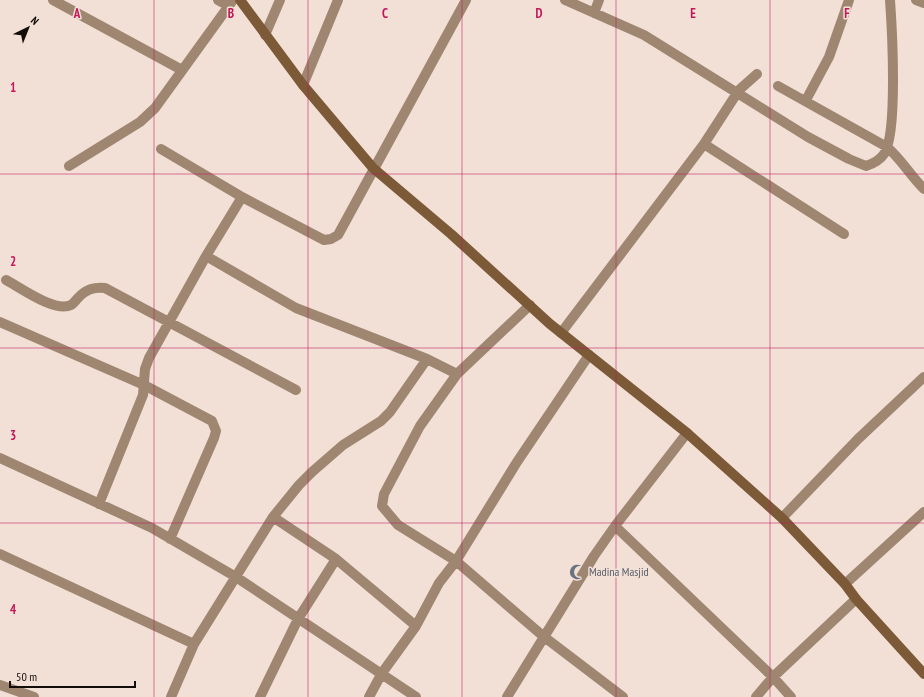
<svg xmlns="http://www.w3.org/2000/svg" width="924" height="697" font-family="'PT Sans Narrow',sans-serif">
<style>
.lines{fill:none;stroke-linecap:round;stroke-linejoin:round}
.street{stroke:#9f8670;stroke-width:10}
.secondary{stroke:#7c5937;stroke-width:10}
.grid{fill:none;stroke:#c2185b;stroke-width:1;stroke-opacity:0.55}
.labels{text-anchor:middle;stroke-width:3;stroke-linejoin:round;paint-order:stroke}
.worship-label{font-size:12px;fill:#5b616d;stroke:#f2e0d6;text-anchor:start}
.grid-label{font-size:13px;text-anchor:middle;font-weight:bold;fill:#c2185b;stroke:#f2e0d6;stroke-width:3;stroke-linejoin:round;paint-order:stroke}
</style>
<rect width="100%" height="100%" fill="#f2e0d6"/>
<g class="lines">
<path class="street" d="M53 0 182 70
M218 0 229 6
M565 0 644 35 808 137 849 159 866 166C872 164 880 160 884 154 898 134 892 28 890 0
M916 0 924 3
M594 13 599 0
M265 35 280 0
M303 85 338 0
M778 86 887 147C901 159 910 175 924 189
M806 100 829 57 849 0
M704 144 844 234
M161 149 242 197 324 240 331 239 338 235 466 0
M69 166 140 122 155 108 233 0
M206 256 296 308 427 359 457 374
M6 280C21 288 55 313 71 305 73 304 76 300 78 298 86 289 94 287 105 288L296 390
M530 305 457 374 420 426 384 494 382 506 398 525 456 561 543 636 623 697
M0 322 144 385 212 421 216 431 214 438 170 539
M561 333 704 144 739 90 757 74
M0 458 152 528 236 577 416 697
M99 504 143 395 145 369 149 358 206 256 242 197
M273 517 336 559 416 626
M782 518 858 439 924 377
M615 526 773 677 791 697
M0 554 194 644
M845 584 924 512
M0 685 34 697
M171 697 194 644 273 517 299 485 312 472 343 445 381 421 390 412 427 359
M260 697 298 619 336 559
M369 697 382 673 416 626 439 583 456 561 517 462 589 355
M507 697 594 556 615 526 687 433
M756 697 773 677 856 599"/>
<path class="secondary" d="M240 0 303 85 373 168 451 234 550 324 687 433 782 518 845 584 856 599 924 674"/>
</g>
<path class="grid" d="M154 0V697M308 0V697M462 0V697M616 0V697M770 0V697M0 174H924M0 348H924M0 523H924"/>
<defs>
<g id="mosque-bare" transform="scale(1.2)"><path d="M3.5-4.9A6 6 0 1 0 3.5 4.9A5 5 0 1 1 3.5-4.9Z" fill="#6b7280" stroke="#f2e0d6" stroke-width="2.5" paint-order="stroke"/></g>
</defs>
<g fill-rule="evenodd">
<use href="#mosque-bare" x="577" y="572"/>
</g>
<g class="labels">
<g class="worship-label">
<text x="589" y="576">Madina Masjid</text>
</g>
</g>
<g class="grid-label">
<text x="77" y="18">A</text>
<text x="231" y="18">B</text>
<text x="385" y="18">C</text>
<text x="539" y="18">D</text>
<text x="693" y="18">E</text>
<text x="847" y="18">F</text>
<text x="13" y="92">1</text>
<text x="13" y="266">2</text>
<text x="13" y="440">3</text>
<text x="13" y="614">4</text>
</g>
<g transform="translate(28 28) rotate(43)" stroke="#f2e0d6" stroke-width="3" paint-order="stroke">
<path d="M0-3L7 15L0 10L-7 15Z" fill="#130d0a"/>
<text y="-6" font-size="11" font-weight="bold" text-anchor="middle" fill="#130d0a">N</text>
</g>
<path d="M10 681v6h125v-6" fill="none" stroke="#130d0a" stroke-width="2"/>
<text x="16" y="681" font-size="12" fill="#130d0a" stroke="#f2e0d6" stroke-width="3" paint-order="stroke">50 m</text>
</svg>
